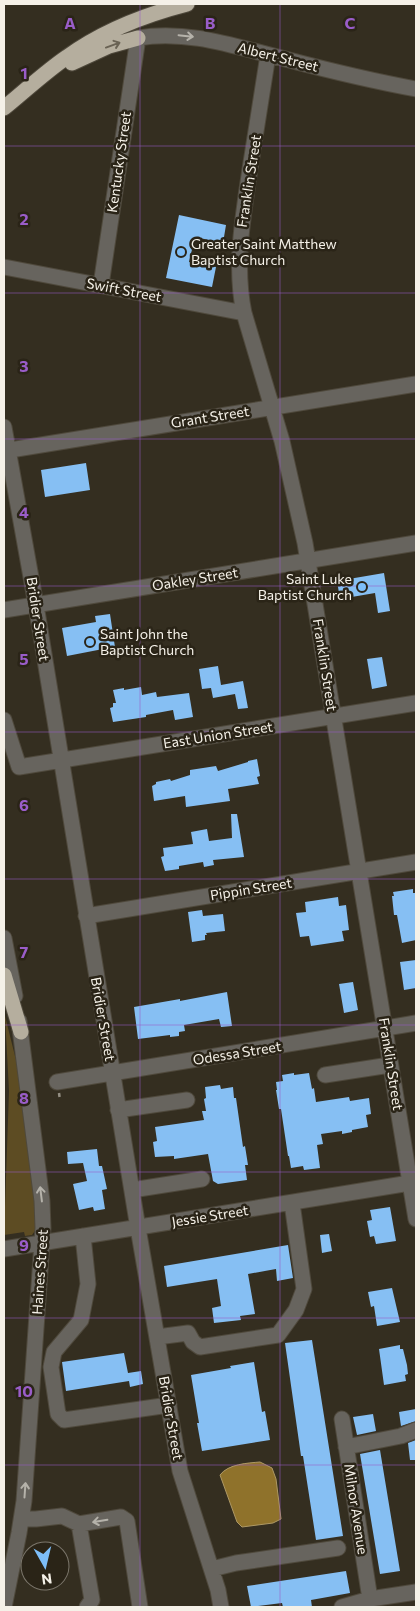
<svg xmlns="http://www.w3.org/2000/svg" width="420" height="1611" font-family="Commissioner,sans-serif">
<style>
.green{fill:#5d4c23}
.water{fill:#8f722b;stroke:#ae9864}
.building{fill:#86bff3}
.lines{fill:none;stroke-linecap:round;stroke-linejoin:round}
.minor-casing{stroke:#4f493c;stroke-width:17}
.highway-casing{stroke:#4f493c;stroke-width:17}
.path{stroke:#948f83;stroke-width:2.5;stroke-dasharray:4 4;stroke-linecap:butt}
.minor{stroke:#67645e;stroke-width:15}
.highway{stroke:#b5ae9e;stroke-width:15}
.oneway{stroke:#b5b2aa}
.oneway2{stroke:#696254}
.grid{fill:none;stroke:#9a5dc9;stroke-width:1;stroke-opacity:0.55}
.poi-dot{fill:#7dbef9;stroke:#2a2417;stroke-width:2}
.labels{text-anchor:middle;stroke-width:5;stroke-linejoin:round;paint-order:stroke}
.street-label{font-size:14px;fill:#f5f1e8;stroke:#2a2417}
.poi-label{font-size:14px;fill:#f5f1e8;stroke:#2a2417;text-anchor:start}
.grid-label{font-size:16px;text-anchor:middle;font-weight:bold;fill:#9a5dc9;stroke:#2a2417;stroke-width:5;stroke-linejoin:round;paint-order:stroke}
</style>
<rect width="100%" height="100%" fill="#342e20"/>
<path class="green" d="M5 1016 16 1060 19 1063 39 1225 32 1235 25 1236 24 1232 4 1235 9 1091Z"/>
<path class="water" d="M260 1462 272 1468 276 1479 281 1519 273 1523 242 1527 237 1522 220 1475C228 1464 248 1463 260 1462Z"/>
<path class="building" d="M179 215 226 225 223 243 195 237 189 262 216 267 212 287 166 278Z
M86 463 90 490 45 497 41 470Z
M384 573 390 611 378 613 375 593 340 599 337 581Z
M110 614 116 654 104 656 103 649 67 656 62 628 96 622 95 616Z
M382 657 387 686 372 689 367 659Z
M218 666 221 685 243 681 248 708 238 709 235 694 213 698 211 688 202 689 199 669Z
M141 687 142 695 156 692 157 697 189 693 193 717 175 720 173 710 146 715V717L113 722 110 708 113 707V703H116L113 690 124 688V690Z
M257 759 260 776 257 777 259 784 228 789 230 801 186 807 185 796 154 801 152 786 156 784V782L170 779 171 781 190 775V770L216 766 218 771 248 762V761Z
M231 814H237L244 857 213 860 214 865 204 867 203 862 179 866V869L165 871 161 857 164 856 163 848 193 844 191 832 207 829 209 841 232 838Z
M413 889V893H416V940L402 943 397 915H394L392 896H394L393 892Z
M338 897 339 906 346 905 349 930 342 931 344 941 311 946 309 936 300 937 296 913 306 912 305 902Z
M202 910 203 916 223 914 225 931 206 933 207 935H205V940L192 942 188 912Z
M416 960V988L404 990 400 962Z
M353 982 358 1010 344 1013 339 984Z
M227 992 232 1026 221 1027 219 1019 184 1025 185 1031 179 1032V1036L170 1037V1035L138 1039 134 1007 180 999V1001Z
M294 1073V1075L309 1073 312 1089 314 1088 316 1102 349 1097 350 1101 369 1098 371 1114 366 1115 368 1127 352 1130V1132L342 1134V1131L321 1134 323 1144 317 1145 320 1168 304 1170 303 1166 291 1168 289 1156H288L281 1109H279L276 1090H277L276 1082 283 1081 282 1075Z
M220 1085 221 1089 233 1087 234 1098H236L243 1147 245 1146 248 1165H245L247 1180 218 1184 213 1181 208 1154 174 1159V1156L155 1157 153 1142 157 1141 155 1127 204 1120 202 1111H206L204 1099 206 1098 205 1087Z
M97 1149 99 1166H102L107 1189 102 1190 105 1209 94 1211 93 1207 79 1210 73 1184 87 1181 83 1163 68 1164 67 1152Z
M390 1207 396 1241 376 1244 374 1236 370 1237 367 1221 372 1220 370 1210Z
M329 1234 332 1251 322 1253 320 1235Z
M288 1245 293 1278 277 1281 276 1269 248 1274 255 1314 240 1316 241 1320 214 1323 212 1308 221 1306 217 1279 167 1287 164 1266Z
M392 1288 400 1322 377 1326 374 1306 371 1307 368 1292Z
M312 1340 343 1536 316 1540 303 1456H301L285 1343Z
M400 1345V1349H403L407 1365 408 1374 405 1375 406 1381 384 1385 379 1349Z
M124 1353 128 1373 141 1371 143 1384 130 1387 129 1381 66 1391 62 1362Z
M254 1362 262 1412 265 1411 270 1440 202 1451 197 1423H199L191 1375 231 1368 230 1366Z
M416 1409V1421L401 1426 399 1412Z
M373 1414 376 1431 357 1435 353 1417Z
M416 1440V1460H410L408 1443Z
M380 1450 400 1571 380 1574 360 1454Z
M346 1571 350 1593 311 1600 312 1607H283L282 1603 251 1607 247 1586Z"/>
<g class="lines">
<g class="minor-casing">
<path id="minor" d="M268 55C262 93 256 131 250 169 243 217 234 265 244 313L282 441 305 543 416 1219
M4 267 244 313
M101 285 138 38C189 29 239 48 289 60 331 71 373 81 416 89
M4 427 36 605 138 1228 180 1471 218 1590 221 1607
M4 451 416 384
M4 610 416 543
M4 720 19 767 416 703
M86 916 416 862
M4 938 15 996
M325 1075 390 1065
M57 1082 416 1023
M118 1110 187 1100
M132 1190 202 1179
M83 1236 88 1284 81 1320 54 1352 51 1367 58 1414 64 1420 169 1405
M4 1249 416 1182
M157 1337 188 1333 193 1342 200 1347 278 1335 296 1310 304 1289 292 1203
M342 1419 370 1599
M346 1447 401 1436 416 1430
M22 1519H36L62 1516 79 1524 121 1517 127 1521 140 1607
M79 1524 92 1600 87 1607
M212 1569 236 1563 338 1548
M4 1607 19 1533 24 1501 43 1228 42 1201 19 1021
M342 1607 370 1599 416 1592"/>
</g>
<g class="highway-casing">
<path id="highway" d="M72 63 109 46 138 38
M4 108C25 91 45 72 67 57 103 31 144 15 187 4
M4 975 21 1032"/>
</g>
<path class="path" d="M59 1093 60 1100"/>
<use href="#minor" class="minor"/>
<use href="#highway" class="highway"/>
</g>
<defs><path id="oneway-shaft" d="M-6 0H5M1.5-3L5.5 0L1.5 3" fill="none" stroke-width="1.6" stroke-linecap="round" stroke-linejoin="round" transform="scale(1.25)"/></defs>
<g class="oneway">
<use href="#oneway-shaft" transform="translate(186 36) rotate(6)"/>
<use href="#oneway-shaft" transform="translate(41 1194) rotate(-97)"/>
<use href="#oneway-shaft" transform="translate(25 1490) rotate(-86)"/>
<use href="#oneway-shaft" transform="translate(100 1521) rotate(171)"/>
</g>
<use class="oneway2" href="#oneway-shaft" transform="translate(113 45) rotate(-20)"/>
<path class="grid" d="M140 4V1607M280 4V1607M4 146H416M4 293H416M4 439H416M4 586H416M4 732H416M4 879H416M4 1025H416M4 1172H416M4 1318H416M4 1465H416"/>
<g class="poi-dot">
<circle cx="181" cy="252" r="5"/>
<circle cx="362" cy="587" r="5"/>
<circle cx="90" cy="642" r="5"/>
</g>
<g class="labels">
<g class="street-label">
<text transform="translate(278 57) rotate(14)" y="5">Albert Street</text>
<text transform="translate(119 162) rotate(-82)" y="5">Kentucky Street</text>
<text transform="translate(249 181) rotate(-81)" y="5">Franklin Street</text>
<text transform="translate(124 290) rotate(11)" y="5">Swift Street</text>
<text transform="translate(210 417) rotate(-9)" y="5">Grant Street</text>
<text transform="translate(195 579) rotate(-9)" y="5">Oakley Street</text>
<text transform="translate(38 619) rotate(81)" y="5">Bridier Street</text>
<text transform="translate(325 665) rotate(81)" y="5">Franklin Street</text>
<text transform="translate(218 735) rotate(-9)" y="5">East Union Street</text>
<text transform="translate(251 889) rotate(-9)" y="5">Pippin Street</text>
<text transform="translate(103 1019) rotate(80)" y="5">Bridier Street</text>
<text transform="translate(237 1053) rotate(-9)" y="5">Odessa Street</text>
<text transform="translate(391 1064) rotate(81)" y="5">Franklin Street</text>
<text transform="translate(210 1216) rotate(-9)" y="5">Jessie Street</text>
<text transform="translate(40 1272) rotate(-86)" y="5">Haines Street</text>
<text transform="translate(171 1418) rotate(80)" y="5">Bridier Street</text>
<text transform="translate(356 1509) rotate(81)" y="5">Milnor Avenue</text>
</g>
<g class="poi-label">
<text x="191" y="249">Greater Saint Matthew<tspan x="191" dy="16">Baptist Church</tspan></text>
<text x="352" y="584" text-anchor="end">Saint Luke<tspan x="352" dy="16">Baptist Church</tspan></text>
<text x="100" y="639">Saint John the<tspan x="100" dy="16">Baptist Church</tspan></text>
</g>
</g>
<g class="grid-label">
<text x="70" y="29">A</text>
<text x="210" y="29">B</text>
<text x="350" y="29">C</text>
<text x="24" y="79">1</text>
<text x="24" y="225">2</text>
<text x="24" y="372">3</text>
<text x="24" y="518">4</text>
<text x="24" y="665">5</text>
<text x="24" y="811">6</text>
<text x="24" y="958">7</text>
<text x="24" y="1104">8</text>
<text x="24" y="1251">9</text>
<text x="24" y="1397">10</text>
</g>
<rect width="420" height="1611" fill="none" stroke="#f5f1e8" stroke-width="10"/>
<g transform="translate(45 1566) rotate(172)"><circle r="24" fill="#2a2417" stroke="#7b766b"/>
<path d="M0-4L9 19L0 12L-9 19Z" fill="#7dbef9"/>
<text y="-8" font-size="14" font-weight="bold" text-anchor="middle" fill="#f5f1e8">N</text>
</g>
</svg>
